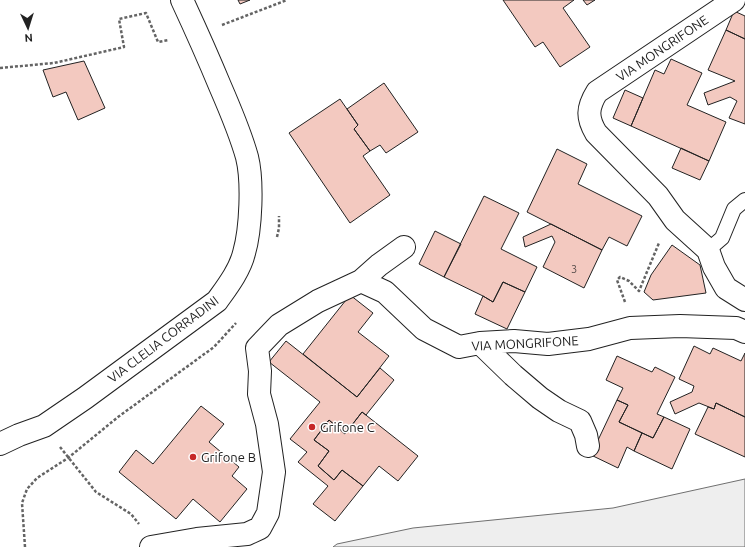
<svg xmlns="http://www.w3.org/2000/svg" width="745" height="547" font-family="Ubuntu,sans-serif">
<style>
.green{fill:#eee;stroke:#6f6f6f}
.building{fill:#f3c9c0;stroke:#222}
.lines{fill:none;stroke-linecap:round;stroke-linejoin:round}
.service-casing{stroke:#222;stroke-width:16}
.minor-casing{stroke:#222;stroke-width:24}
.tertiary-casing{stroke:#222;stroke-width:24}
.path{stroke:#646464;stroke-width:2.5;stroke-dasharray:3 2;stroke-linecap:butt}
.service{stroke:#fff;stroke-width:14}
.minor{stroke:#fff;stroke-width:22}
.tertiary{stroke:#fff;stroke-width:22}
.poi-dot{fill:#c62828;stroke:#fff;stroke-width:1.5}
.labels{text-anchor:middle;stroke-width:3;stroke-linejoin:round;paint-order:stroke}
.number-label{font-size:11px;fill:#564c4a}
.street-label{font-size:13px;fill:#222;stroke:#fff}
.poi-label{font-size:13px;fill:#222;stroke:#fff;text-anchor:start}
</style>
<rect width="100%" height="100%" fill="#fff"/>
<path class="green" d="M745 479V547H333L337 544 413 528 613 508Z"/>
<path class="building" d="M238 0H250L240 4Z
M503 0H574L563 8 590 47 560 67 543 42 535 47Z
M583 0H595L587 5Z
M734 11 745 16V39L726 30Z
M726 30 745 39V124L729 118 737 101 730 97 708 105 704 93 735 81 708 70Z
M671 59 702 73 687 105 726 122 709 161 631 126 655 70 664 74Z
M84 61 105 108 78 120 66 92 53 97 43 70Z
M384 83 418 132 386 153 380 145 370 151 354 129 358 125 347 109Z
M625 90 643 98 631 126 613 118Z
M340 99 358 125 354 129 370 151 363 156 390 195 350 223 289 133Z
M681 148 709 161 700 180 672 168Z
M557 149 587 164 578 184 642 216 627 246 609 237 602 250 527 212Z
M484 196 519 213 501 249 537 267 525 292 503 282 493 302 483 296 444 277Z
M551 224 602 250 584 288 543 267 555 242 552 236 525 247 523 237Z
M435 231 461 244 444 277 419 264Z
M672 245 700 265 706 293 653 300 644 292 651 275Z
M503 282 525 292 507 329 475 314 483 296 493 302Z
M350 295 373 313 358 332 389 356 357 397 303 354Z
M286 341 357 397 380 368 394 380 366 415 362 412 345 434 329 420 314 440 329 451 318 466 334 480 342 470 363 486 335 521 313 504 328 486 298 462 307 452 290 439 320 402 269 362Z
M694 346 710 354 713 348 741 361 745 353V417L716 403 714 409 699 403 675 414 670 402 692 392 694 386 679 379Z
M617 356 652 372 655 367 675 377 657 414 664 417 653 438 619 422 628 405 617 400 623 388 606 380Z
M617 400 628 405 619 422 642 433 634 451 627 447 618 468 591 455Z
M716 403 745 417V457L695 434 708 407 714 409Z
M201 406 224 424 209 442 239 467 232 476 247 489 220 522 193 499 176 519 119 472 136 450 153 464Z
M362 412 418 456 398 481 379 466 363 486 342 470 334 480 318 466 329 451 314 440 329 420 345 434Z
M664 417 690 429 672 469 634 451 642 433 653 438Z"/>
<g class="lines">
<g class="service-casing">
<path id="service" d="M708 250 722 238 734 209 745 200"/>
</g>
<g class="minor-casing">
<path id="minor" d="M734 0 597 92C587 108 587 118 596 133L658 196 675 220 708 250 714 267 726 288 745 300
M361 281 379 265 404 247
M480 343 513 375 540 398 559 411 580 421 586 435 588 446
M151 547 197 539 247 534 260 528 268 513 274 472 267 424 259 394 260 371 257 348 279 325 318 301 361 281 385 292 424 329 459 347 480 343 514 341 548 344 589 339 630 328 680 326 736 328 745 332"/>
</g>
<g class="tertiary-casing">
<path id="tertiary" d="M0 444 19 435 44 426 85 398 217 301C227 287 240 270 244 253 251 229 253 181 247 157 240 132 230 109 220 86 208 57 195 28 182 0"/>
</g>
<path class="path" d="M222 25 287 0
M0 68 54 63 124 47 119 19 146 13 158 42 169 40
M277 237 279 228V216
M625 302 617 280 620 277 629 281 639 291 659 243
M60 447 96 492 131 514 139 524
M25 547 22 503 27 489 37 478 68 458 118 417 214 347 236 323"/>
<use href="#service" class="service"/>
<use href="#minor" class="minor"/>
<use href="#tertiary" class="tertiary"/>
</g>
<g class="poi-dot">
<circle cx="312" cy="427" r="4"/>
<circle cx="193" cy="457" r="4"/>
</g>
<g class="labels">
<g class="number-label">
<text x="574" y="273">3</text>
</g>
<g class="street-label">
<text transform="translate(662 48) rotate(-34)" y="5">VIA MONGRIFONE</text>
<text transform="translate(163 339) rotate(-37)" y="5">VIA CLELIA CORRADINI</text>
<text transform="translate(525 343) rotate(-3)" y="5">VIA MONGRIFONE</text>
</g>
<g class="poi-label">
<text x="320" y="432">Grifone C</text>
<text x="201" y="462">Grifone B</text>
</g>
</g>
<g transform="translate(28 28) rotate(176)" stroke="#ffffff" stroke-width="3" paint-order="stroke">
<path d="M0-3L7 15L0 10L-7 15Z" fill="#222222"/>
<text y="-6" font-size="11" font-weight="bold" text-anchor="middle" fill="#222222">N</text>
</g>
</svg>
